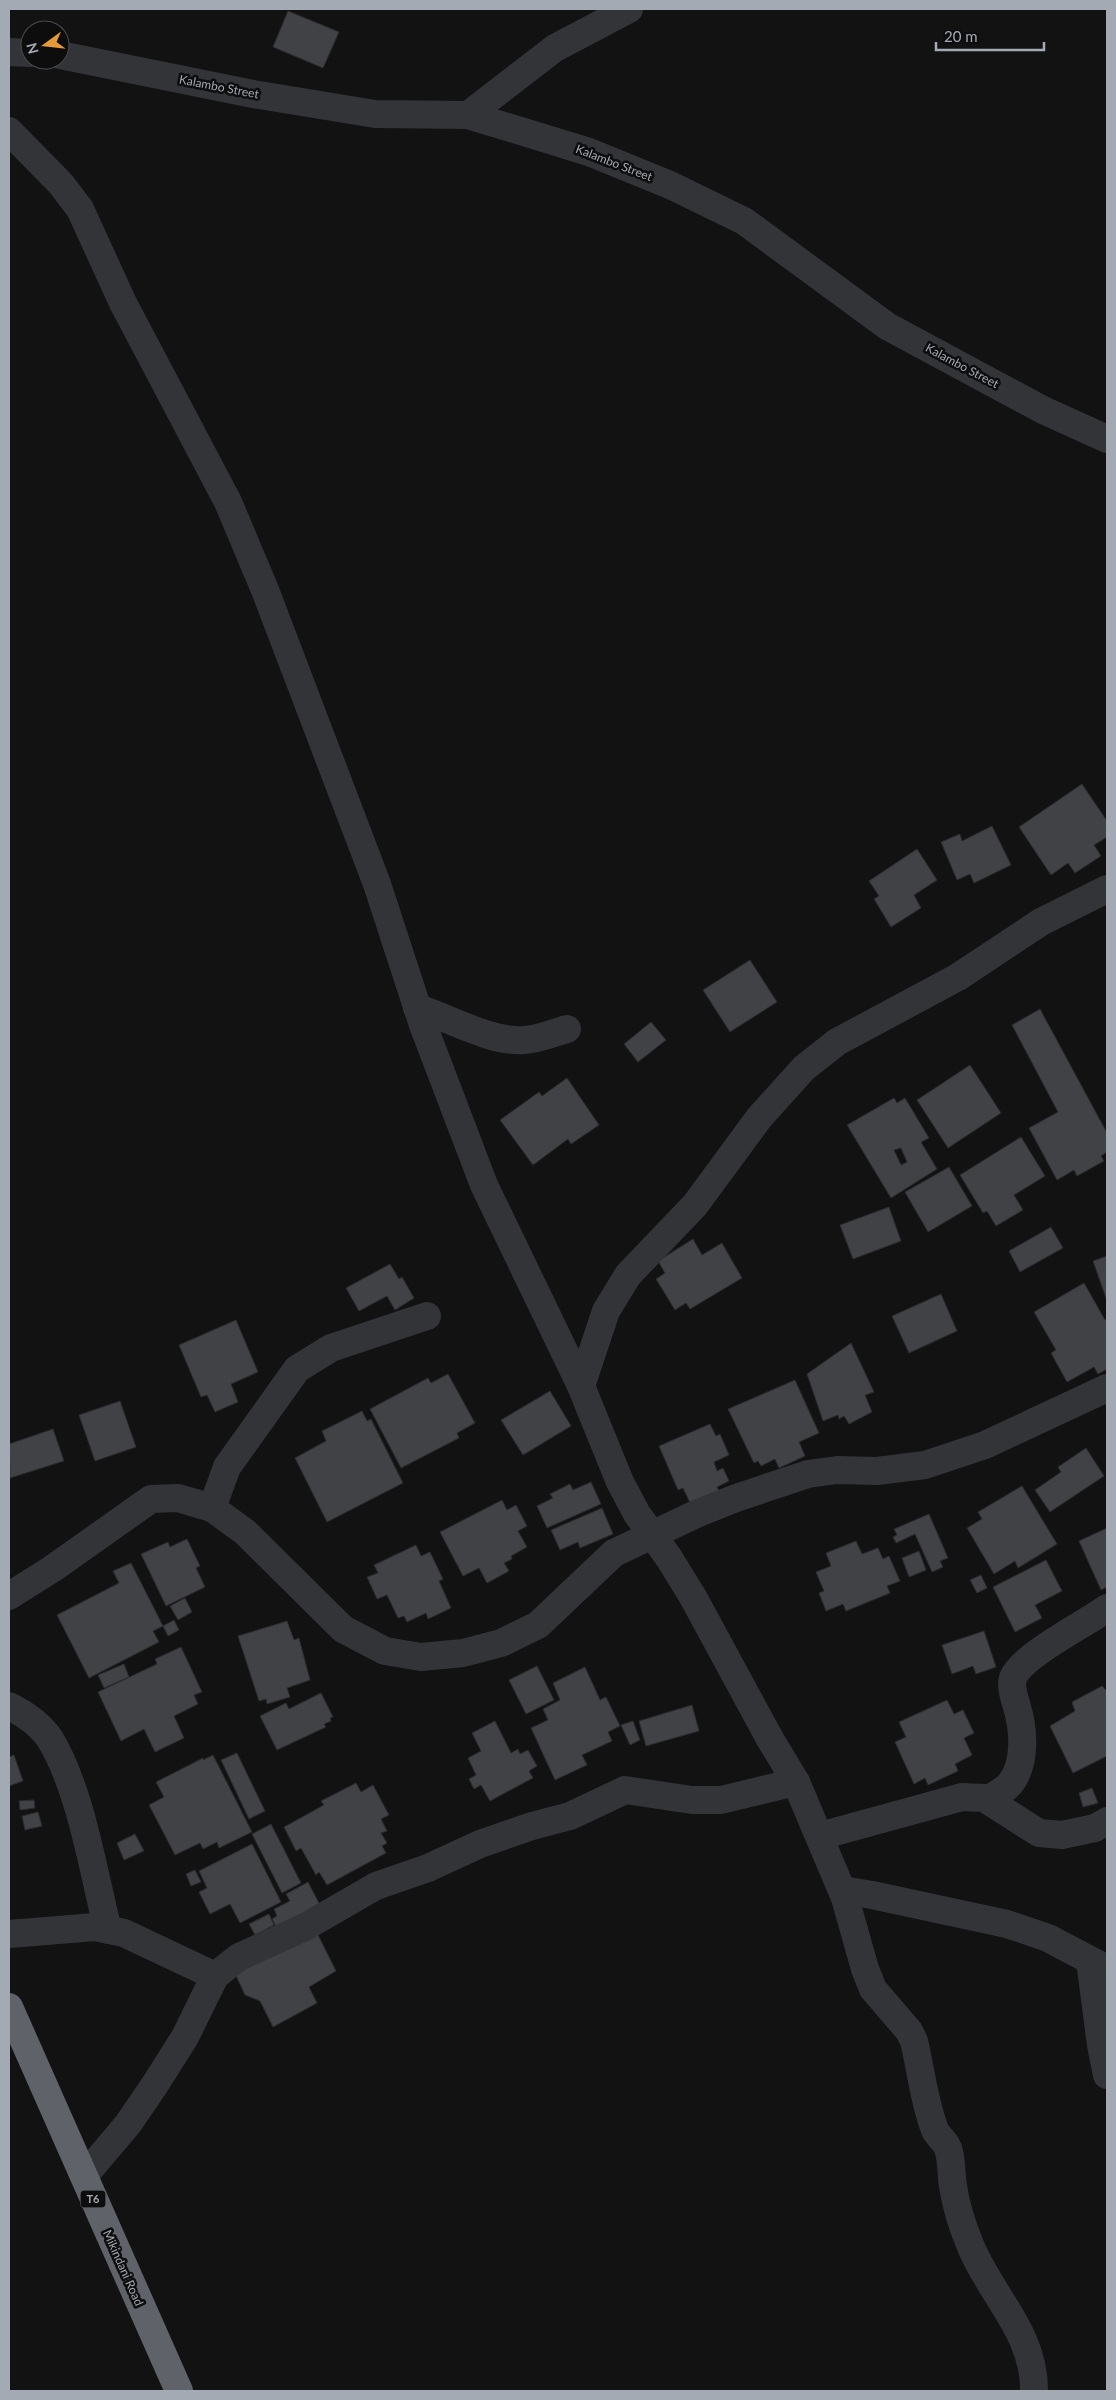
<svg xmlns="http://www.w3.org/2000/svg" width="1116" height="2400" font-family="Lato,sans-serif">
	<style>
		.building { fill: #414246; stroke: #2c2c2f; fill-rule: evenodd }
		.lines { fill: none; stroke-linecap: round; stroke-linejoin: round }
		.street { stroke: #333438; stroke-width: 28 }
		.highway { stroke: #5f6369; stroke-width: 28 }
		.labels { text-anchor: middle; stroke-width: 5; stroke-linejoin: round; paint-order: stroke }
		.shield { fill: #0d0d0e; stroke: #777b82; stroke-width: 1 }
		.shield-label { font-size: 11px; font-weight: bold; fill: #a4aab3 }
		.street-label { font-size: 12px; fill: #a4aab3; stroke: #0d0d0e }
	</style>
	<rect width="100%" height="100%" fill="#121213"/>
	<g class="building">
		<polygon points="288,11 339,32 323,68 273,47"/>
		<polygon points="1082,784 1107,821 1107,837 1094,845 1101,856 1075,873 1068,863 1051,875 1019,827"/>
		<polygon points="992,826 1011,865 974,883 970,874 957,880 941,842 960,834 962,841"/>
		<polygon points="917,849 937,880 914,895 921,908 891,927 874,899 879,896 869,881"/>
		<polygon points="750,960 777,1002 730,1032 703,990"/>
		<polygon points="1040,1009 1107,1133 1107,1152 1101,1156 1104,1161 1077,1176 1074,1170 1057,1180 1029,1128 1058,1112 1012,1025"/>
		<polygon points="651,1022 666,1040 638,1062 624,1044"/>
		<polygon points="970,1065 1001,1113 948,1148 917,1100"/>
		<polygon points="567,1078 599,1125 571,1144 568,1139 533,1165 500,1120 539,1092 542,1096"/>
		<path d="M894,1098l3,5 8,-5 24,40 -8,4 16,27 -46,29 -44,-73zM901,1148l6,14 -6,3 -7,-15z"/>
		<polygon points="1021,1137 1045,1176 1014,1195 1023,1210 996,1226 987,1211 983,1213 960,1175"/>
		<polygon points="949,1167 972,1206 928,1232 905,1192"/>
		<polygon points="889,1207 901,1241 853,1259 840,1225"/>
		<polygon points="1051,1227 1063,1248 1020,1272 1009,1251"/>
		<polygon points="693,1239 702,1255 722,1243 742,1278 690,1309 686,1303 675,1310 656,1279 665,1273 658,1261"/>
		<polygon points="1107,1256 1107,1301 1093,1261"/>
		<polygon points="390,1264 399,1279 402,1277 414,1298 395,1310 387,1296 359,1311 346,1288"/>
		<polygon points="1084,1283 1105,1320 1107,1319 1107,1369 1098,1374 1094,1367 1067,1382 1051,1353 1056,1350 1034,1312"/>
		<polygon points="941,1294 957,1331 909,1353 892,1316"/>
		<polygon points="236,1320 258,1372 231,1384 238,1402 215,1412 207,1395 201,1397 179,1345"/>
		<polygon points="851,1343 874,1392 865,1395 872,1412 849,1424 844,1416 839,1419 838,1415 823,1421 807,1374"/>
		<polygon points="448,1374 475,1423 457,1433 459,1438 401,1468 370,1409 428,1378 431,1383"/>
		<polygon points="795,1380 819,1433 799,1442 805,1456 779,1468 775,1459 761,1466 758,1461 754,1463 728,1409"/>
		<polygon points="550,1391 571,1426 523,1455 501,1420"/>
		<polygon points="120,1401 136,1447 95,1461 79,1415"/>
		<polygon points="362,1411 367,1421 371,1419 403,1483 327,1522 295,1458 326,1441 322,1431"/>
		<polygon points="710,1424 716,1436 720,1434 729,1455 714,1462 717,1471 723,1468 729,1481 717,1487 721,1495 692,1507 683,1488 678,1490 659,1446"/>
		<polygon points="53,1429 64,1461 10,1478 9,1444"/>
		<polygon points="1086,1448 1104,1476 1050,1512 1035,1490 1061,1472 1058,1467"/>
		<polygon points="591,1482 601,1504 547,1528 537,1506 553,1498 550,1494 570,1484 573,1490"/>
		<polygon points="1022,1486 1057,1544 1018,1568 1015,1561 994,1574 967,1528 982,1519 978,1512"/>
		<polygon points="502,1500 507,1510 516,1505 527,1526 518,1531 527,1547 511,1556 512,1559 504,1563 509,1571 487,1583 479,1568 463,1576 440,1532"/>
		<polygon points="602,1508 613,1534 580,1548 578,1542 560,1550 551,1530"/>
		<polygon points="929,1514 948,1558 940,1561 943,1567 932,1572 915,1534 896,1543 893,1537 897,1535 894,1529"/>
		<polygon points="1107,1528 1107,1587 1101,1590 1079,1541"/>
		<polygon points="187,1539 200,1566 196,1568 205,1587 166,1606 141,1554 168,1542 170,1547"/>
		<polygon points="856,1541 862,1554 878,1548 883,1559 889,1556 900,1581 887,1586 890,1593 846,1611 843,1604 826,1611 819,1593 824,1591 816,1572 831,1566 826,1553"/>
		<polygon points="416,1545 421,1556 430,1552 443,1579 439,1581 451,1608 428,1619 426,1613 407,1622 404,1616 398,1618 387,1595 377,1599 367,1577 378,1573 374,1565"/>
		<polygon points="919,1551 926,1570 909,1577 902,1558"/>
		<polygon points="1046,1560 1062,1591 1035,1605 1042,1618 1015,1632 993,1587"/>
		<polygon points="131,1563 163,1626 153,1631 159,1642 89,1678 57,1615 119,1583 113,1571"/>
		<polygon points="981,1575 987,1588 977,1593 970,1580"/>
		<polygon points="185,1598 192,1612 178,1620 170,1606"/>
		<polygon points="174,1620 179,1630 168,1636 163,1626"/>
		<polygon points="287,1621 294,1640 299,1638 310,1680 287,1688 290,1697 267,1704 266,1699 259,1701 238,1636"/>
		<polygon points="984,1631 996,1667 976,1674 973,1666 952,1674 942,1645"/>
		<polygon points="181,1647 202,1692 194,1695 198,1704 174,1716 184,1738 155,1752 144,1729 121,1741 98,1692 157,1664 155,1659"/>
		<polygon points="124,1664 129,1677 104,1688 98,1675"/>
		<polygon points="537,1666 554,1700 526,1714 509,1680"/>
		<polygon points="585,1667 600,1700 606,1697 620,1726 608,1732 612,1741 582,1755 587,1765 555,1780 531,1728 548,1720 543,1709 560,1700 553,1683"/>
		<polygon points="1102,1686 1107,1691 1107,1756 1073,1773 1050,1726 1075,1711 1072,1702"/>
		<polygon points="321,1693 333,1717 330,1718 331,1721 324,1724 326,1727 277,1750 260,1716 286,1703 289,1709"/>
		<polygon points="947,1700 954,1714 963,1710 974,1733 964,1738 972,1755 955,1764 958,1771 928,1785 925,1778 914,1784 895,1742 906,1737 899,1722"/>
		<polygon points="692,1705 699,1731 646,1746 639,1721"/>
		<polygon points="495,1721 511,1753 518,1749 520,1754 528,1750 537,1766 529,1771 533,1778 490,1801 481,1785 474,1789 469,1779 476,1775 468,1758 481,1751 472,1733"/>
		<polygon points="633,1721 640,1740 630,1745 621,1725"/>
		<polygon points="237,1753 265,1811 249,1819 221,1760"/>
		<polygon points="14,1755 23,1781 9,1786 9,1757"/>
		<polygon points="213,1755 252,1832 219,1848 217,1842 203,1849 200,1843 175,1855 149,1805 164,1797 156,1782 203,1758 203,1760"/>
		<polygon points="356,1783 361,1792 373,1785 389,1815 381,1819 387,1831 381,1833 387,1843 382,1846 386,1853 327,1885 319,1872 316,1875 301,1848 296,1851 284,1827 324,1805 321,1801"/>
		<polygon points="1092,1788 1098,1803 1083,1807 1079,1793"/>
		<polygon points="34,1800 35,1808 20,1810 19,1801"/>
		<polygon points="38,1812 42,1826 25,1830 22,1816"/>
		<polygon points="271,1824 301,1883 282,1893 252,1834"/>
		<polygon points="135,1834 144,1851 124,1860 117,1843"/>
		<polygon points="252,1844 281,1902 240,1923 230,1904 210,1914 199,1892 207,1888 199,1871"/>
		<polygon points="195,1870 201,1882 191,1886 186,1874"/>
		<polygon points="308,1882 321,1907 280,1934 272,1919 277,1916 274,1909 290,1901 286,1894"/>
		<polygon points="269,1914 274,1925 255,1935 249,1924"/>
		<polygon points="315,1929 336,1971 309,1987 317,2003 273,2027 260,2001 245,1995 233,1969"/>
	</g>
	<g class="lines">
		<g class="street">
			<polyline points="9,52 30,53"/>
			<polyline points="60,55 253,94 375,114 468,115 589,152 670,185 744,221 887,326 1043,410 1107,439"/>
			<polyline points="468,115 555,48 629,9"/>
			<path d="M9,131l52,53 19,25 43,94 105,199 37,88 112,294 46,141 61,160 97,201 39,96 17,32 32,44 24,39 77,142 26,43 49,116 20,71 8,20 36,42 5,10c7,29 10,61 21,89 3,7 13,13 14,22 3,11 2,23 4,34 3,21 10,42 18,61 21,50 64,87 63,144"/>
			<path d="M417,1008c33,10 74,35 108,32 14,-1 28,-7 42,-11"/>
			<polyline points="581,1386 606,1311 628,1275 695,1205 759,1118 804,1068 837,1042 958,977 1041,922 1107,889"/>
			<polyline points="212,1508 227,1467 297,1369 331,1348 427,1316"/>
			<polyline points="9,1596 52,1569 151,1499 178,1498 212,1508 245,1532 343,1629 385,1651 421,1657 463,1653 501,1643 538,1625 614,1553 696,1514 736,1498 808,1474 837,1470 877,1471 925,1465 985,1445 1107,1388"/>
			<path d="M9,1706c16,8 31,18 41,33 31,51 43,132 58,191"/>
			<path d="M988,1800c6,-5 16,-9 22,-16 16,-20 14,-53 7,-77 -2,-8 -7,-20 -4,-29 9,-23 73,-54 94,-70"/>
			<polyline points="820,1836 962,1797 984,1798 1039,1833 1062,1835 1095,1828 1107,1821"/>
			<polyline points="842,1890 872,1895 1007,1924 1048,1938 1107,1969"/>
			<polyline points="9,1934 95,1927 124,1933 215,1976"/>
			<polyline points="1090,1961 1101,2045 1107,2075"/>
			<polyline points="84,2176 128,2124 154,2086 185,2037 215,1976 239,1957 305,1927 376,1886 428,1868 480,1844 532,1826 570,1816 625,1790 692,1800 721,1800 796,1782"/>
		</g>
		<polyline class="highway" points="9,2007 179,2391"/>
	</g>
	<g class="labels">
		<rect class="shield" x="80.5" y="2190.5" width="25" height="17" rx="4"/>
		<g class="shield-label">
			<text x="93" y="2203">T6</text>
		</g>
		<g class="street-label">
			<text transform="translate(219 87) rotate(11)" y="4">Kalambo Street</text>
			<text transform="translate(614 163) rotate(21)" y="4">Kalambo Street</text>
			<text transform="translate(962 366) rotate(28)" y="4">Kalambo Street</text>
			<text transform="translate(123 2268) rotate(66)" y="4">Mikindani Road</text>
		</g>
	</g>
	<rect width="1116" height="2400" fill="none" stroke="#a4aab3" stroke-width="20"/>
	<g transform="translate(45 45) rotate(255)"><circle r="24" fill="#0d0d0e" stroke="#494c50"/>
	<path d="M0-4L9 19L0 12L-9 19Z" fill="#e59b38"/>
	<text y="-8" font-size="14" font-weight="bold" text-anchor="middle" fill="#a4aab3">N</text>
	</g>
	<path d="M936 42v8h108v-8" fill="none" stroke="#a4aab3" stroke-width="2.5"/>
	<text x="944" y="42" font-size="15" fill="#a4aab3" stroke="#0d0d0e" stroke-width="4" paint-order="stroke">20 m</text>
</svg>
